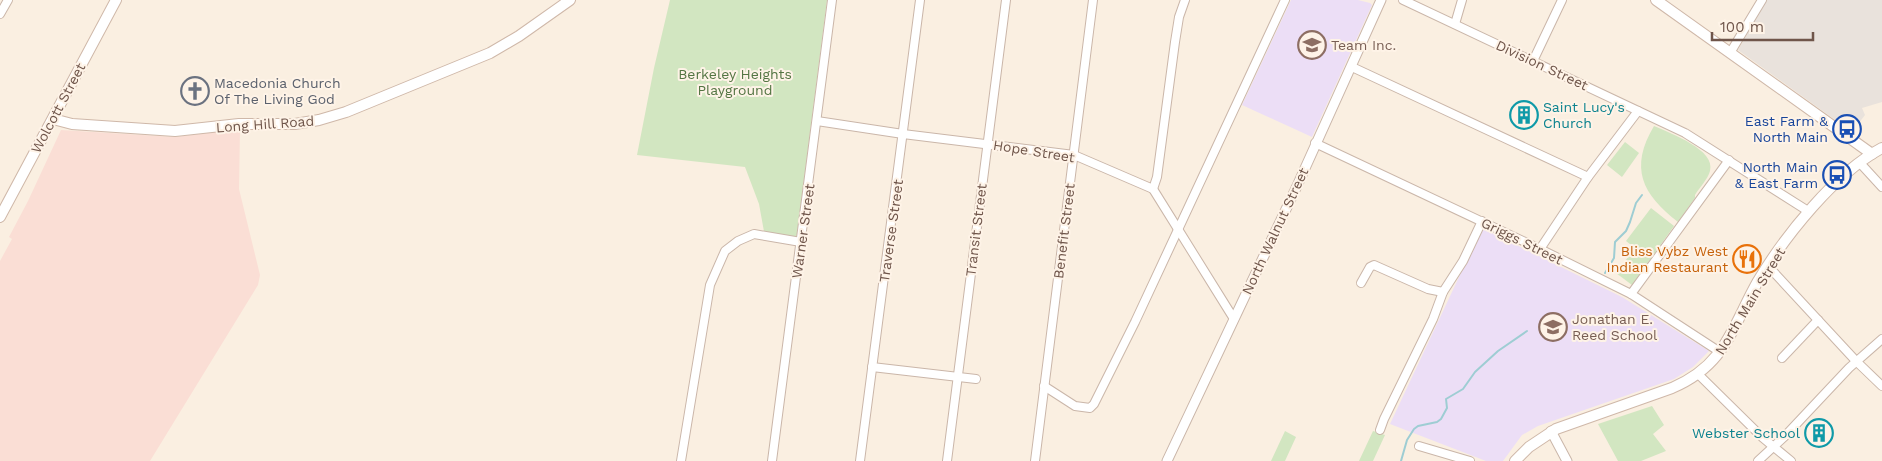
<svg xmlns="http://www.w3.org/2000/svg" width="1882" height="461" font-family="'Work Sans',sans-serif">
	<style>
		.commercial { fill: #faded5 }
		.industrial { fill: #e9e2dc }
		.education { fill: #ecdef6 }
		.green { fill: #d2e6c1 }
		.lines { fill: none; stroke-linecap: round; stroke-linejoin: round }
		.stream { stroke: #9ecdd3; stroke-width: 2 }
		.minor-casing { stroke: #cab6a9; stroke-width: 10 }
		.tertiary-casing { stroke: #cab6a9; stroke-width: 11 }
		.secondary-casing { stroke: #cfb8a9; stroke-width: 12 }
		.minor { stroke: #fff; stroke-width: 8 }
		.tertiary { stroke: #fff; stroke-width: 9 }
		.secondary { stroke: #fff; stroke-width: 10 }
		.labels { text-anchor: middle; stroke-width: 4; stroke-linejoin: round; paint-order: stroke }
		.education-label { font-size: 14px; fill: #785e54; stroke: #fef3e7; text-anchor: start }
		.street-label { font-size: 14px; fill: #6f554a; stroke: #fef3e7 }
		.park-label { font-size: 14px; fill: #547543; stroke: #fef3e7 }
		.worship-label { font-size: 14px; fill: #5b616d; stroke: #fef3e7; text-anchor: start }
		.culture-label { font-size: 14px; fill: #0d838f; stroke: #fef3e7; text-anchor: start }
		.transit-label { font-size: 14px; fill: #164399; stroke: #fef3e7; text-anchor: end }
		.food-label { font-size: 14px; fill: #c56008; stroke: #fef3e7; text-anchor: end }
	</style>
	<rect width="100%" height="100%" fill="#faefe1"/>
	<polygon class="commercial" points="240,129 239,189 260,275 258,285 150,461 0,461 0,261 12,239 9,237 28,201 61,130 175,137"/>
	<polygon class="industrial" points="1767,0 1882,0 1882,102 1862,108 1865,115 1852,132 1738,50"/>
	<g class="education">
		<polygon points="1291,0 1358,0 1370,3 1372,5 1312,137 1242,105"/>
		<polygon points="1482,228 1622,297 1709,351 1693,367 1674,379 1538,426 1522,435 1503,461 1486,461 1390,424"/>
	</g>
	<g class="green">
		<polygon points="670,0 827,0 796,241 765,237 759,204 745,167 637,155 654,68"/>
		<path d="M1654,126c18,8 62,24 56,45 -2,8 -11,17 -15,24v3l-17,24c-36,-28 -49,-54 -24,-96z"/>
		<polygon points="1625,142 1639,153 1622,177 1607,165"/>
		<polygon points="1651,208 1674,226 1632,285 1616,273 1635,248 1626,241"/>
		<polygon points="1652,406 1664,425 1653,434 1666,451 1641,461 1618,461 1598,424"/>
		<polygon points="1285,431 1296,437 1285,461 1271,461"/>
		<polygon points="1373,431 1385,435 1373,461 1359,461"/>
	</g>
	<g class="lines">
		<g class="stream">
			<polyline points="1605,273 1614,258 1615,242 1626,231 1630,222 1636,203 1642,195"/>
			<polyline points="1401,461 1407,440 1414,429 1418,426 1437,422 1441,419 1447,408 1446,399 1463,389 1475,372 1498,351 1527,331"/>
		</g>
		<defs>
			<g id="minor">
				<polyline points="1403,0 1685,133 1808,211"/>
				<polyline points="0,14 8,0"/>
				<polyline points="1455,24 1462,0"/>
				<polyline points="1730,53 1762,0"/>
				<polyline points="1533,61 1562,0"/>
				<polyline points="1352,67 1588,177"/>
				<polyline points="817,121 903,134 1074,155 1153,189 1234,319"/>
				<polyline points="1315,143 1540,249 1631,294 1720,352"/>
				<polyline points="1860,163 1882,187"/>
				<polyline points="1153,189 1157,177 1175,42 1179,17 1185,0"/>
				<polyline points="1540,249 1588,177 1638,111"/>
				<polyline points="1768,266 1856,361 1882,386"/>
				<polyline points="1361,283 1370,267 1374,265 1428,289 1443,292"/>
				<polyline points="1631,294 1729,160"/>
				<polyline points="1782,358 1818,320"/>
				<polyline points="872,367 976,379"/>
				<polyline points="1698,374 1763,438 1791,461"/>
				<polyline points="1044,386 1075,406 1090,408 1094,404 1135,322 1285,0"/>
				<polyline points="1380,430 1384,419 1433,319 1443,292 1463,261 1482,221"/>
				<polyline points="1419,446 1470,461"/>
				<polyline points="681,461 710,285 725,251 738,241 754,234 801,242"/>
				<polyline points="772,461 832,0"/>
				<polyline points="860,461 920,0"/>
				<polyline points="947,461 1006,0"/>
				<polyline points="1035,461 1093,0"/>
				<polyline points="1758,461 1785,436 1849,368 1882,339"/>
			</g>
			<g id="tertiary">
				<polyline points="1551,431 1567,461"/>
				<polyline points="1167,461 1297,186 1381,0"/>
			</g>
			<g id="secondary">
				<polyline points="1656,0 1872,154"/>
				<polyline points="53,119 72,124 175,131 239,124 295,124 319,120 346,112 490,53 519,36 570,0"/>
				<polyline points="0,217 116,0"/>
				<path d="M1515,461l14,-14 27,-18 116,-41c54,-23 60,-61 86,-107 27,-45 77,-108 124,-133"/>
			</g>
		</defs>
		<use href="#minor" class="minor-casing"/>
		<use href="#tertiary" class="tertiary-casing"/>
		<use href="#secondary" class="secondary-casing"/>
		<use href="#minor" class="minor"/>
		<use href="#tertiary" class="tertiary"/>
		<use href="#secondary" class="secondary"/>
	</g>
	<defs>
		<symbol id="school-ring" viewBox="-11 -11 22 22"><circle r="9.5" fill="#fef3e7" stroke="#8d6e63" stroke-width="1.5"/><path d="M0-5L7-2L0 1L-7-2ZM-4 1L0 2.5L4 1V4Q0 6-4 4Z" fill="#8d6e63"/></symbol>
		<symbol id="church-ring" viewBox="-11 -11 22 22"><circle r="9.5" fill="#fef3e7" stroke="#6b7280" stroke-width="1.5"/><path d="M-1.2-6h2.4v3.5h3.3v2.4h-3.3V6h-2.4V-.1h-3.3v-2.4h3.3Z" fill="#6b7280"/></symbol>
		<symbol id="building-ring" viewBox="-11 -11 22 22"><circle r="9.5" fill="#fef3e7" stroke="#0f9aa8" stroke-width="1.5"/><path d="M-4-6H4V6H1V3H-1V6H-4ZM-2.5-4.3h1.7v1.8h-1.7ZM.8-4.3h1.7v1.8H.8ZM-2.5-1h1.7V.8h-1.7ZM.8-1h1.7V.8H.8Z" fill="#0f9aa8"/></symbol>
		<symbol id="bus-ring" viewBox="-11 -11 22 22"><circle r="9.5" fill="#fef3e7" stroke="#1a4fb4" stroke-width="1.5"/><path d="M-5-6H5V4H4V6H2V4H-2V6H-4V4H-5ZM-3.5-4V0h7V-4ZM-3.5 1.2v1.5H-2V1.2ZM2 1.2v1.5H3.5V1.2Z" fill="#1a4fb4"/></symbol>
		<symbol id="restaurant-ring" viewBox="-11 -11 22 22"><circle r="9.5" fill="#fef3e7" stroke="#e8710a" stroke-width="1.5"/><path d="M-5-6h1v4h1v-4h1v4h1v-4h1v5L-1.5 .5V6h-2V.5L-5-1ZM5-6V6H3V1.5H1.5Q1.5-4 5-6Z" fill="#e8710a"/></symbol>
	</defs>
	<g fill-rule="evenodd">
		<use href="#school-ring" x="1296" y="29" width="32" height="32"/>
		<use href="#church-ring" x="179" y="75" width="32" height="32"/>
		<use href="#building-ring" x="1508" y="99" width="32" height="32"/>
		<use href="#bus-ring" x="1831" y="113" width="32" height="32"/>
		<use href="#bus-ring" x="1821" y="159" width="32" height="32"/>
		<use href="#restaurant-ring" x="1731" y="243" width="32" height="32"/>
		<use href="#school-ring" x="1537" y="311" width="32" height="32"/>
		<use href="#building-ring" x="1803" y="417" width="32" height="32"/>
	</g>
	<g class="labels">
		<g class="education-label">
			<text x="1331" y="50">Team Inc.</text>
			<text x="1572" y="324">Jonathan E.<tspan x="1572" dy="16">Reed School</tspan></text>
		</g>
		<g class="street-label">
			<text transform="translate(1542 65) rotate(25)" y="5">Division Street</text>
			<text transform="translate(58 108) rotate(-62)" y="5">Wolcott Street</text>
			<text transform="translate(265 124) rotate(-4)" y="5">Long Hill Road</text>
			<text transform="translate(1034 151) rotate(9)" y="5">Hope Street</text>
			<text transform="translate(976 230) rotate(-83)" y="5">Transit Street</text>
			<text transform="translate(803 231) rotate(-82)" y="5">Warner Street</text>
			<text transform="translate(891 231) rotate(-82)" y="5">Traverse Street</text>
			<text transform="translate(1064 231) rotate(-83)" y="5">Benefit Street</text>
			<text transform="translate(1275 231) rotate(-65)" y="5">North Walnut Street</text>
			<text transform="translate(1522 241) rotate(26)" y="5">Griggs Street</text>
			<text transform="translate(1750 301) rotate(-59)" y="5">North Main Street</text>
		</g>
		<g class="park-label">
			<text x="735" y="79">Berkeley Heights<tspan x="735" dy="16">Playground</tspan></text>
		</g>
		<g class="worship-label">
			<text x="214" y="88">Macedonia Church<tspan x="214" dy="16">Of The Living God</tspan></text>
		</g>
		<g class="culture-label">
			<text x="1543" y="112">Saint Lucy's<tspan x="1543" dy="16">Church</tspan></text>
			<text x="1800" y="438" text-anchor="end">Webster School</text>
		</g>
		<g class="transit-label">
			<text x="1828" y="126">East Farm &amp;<tspan x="1828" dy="16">North Main</tspan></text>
			<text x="1818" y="172">North Main<tspan x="1818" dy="16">&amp; East Farm</tspan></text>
		</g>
		<g class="food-label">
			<text x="1728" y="256">Bliss Vybz West<tspan x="1728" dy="16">Indian Restaurant</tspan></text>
		</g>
	</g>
	<path d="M1712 32v8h101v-8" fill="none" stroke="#6f554a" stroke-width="2.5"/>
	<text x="1720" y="32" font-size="15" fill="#6f554a" stroke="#fef3e7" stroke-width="4" paint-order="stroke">100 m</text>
</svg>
